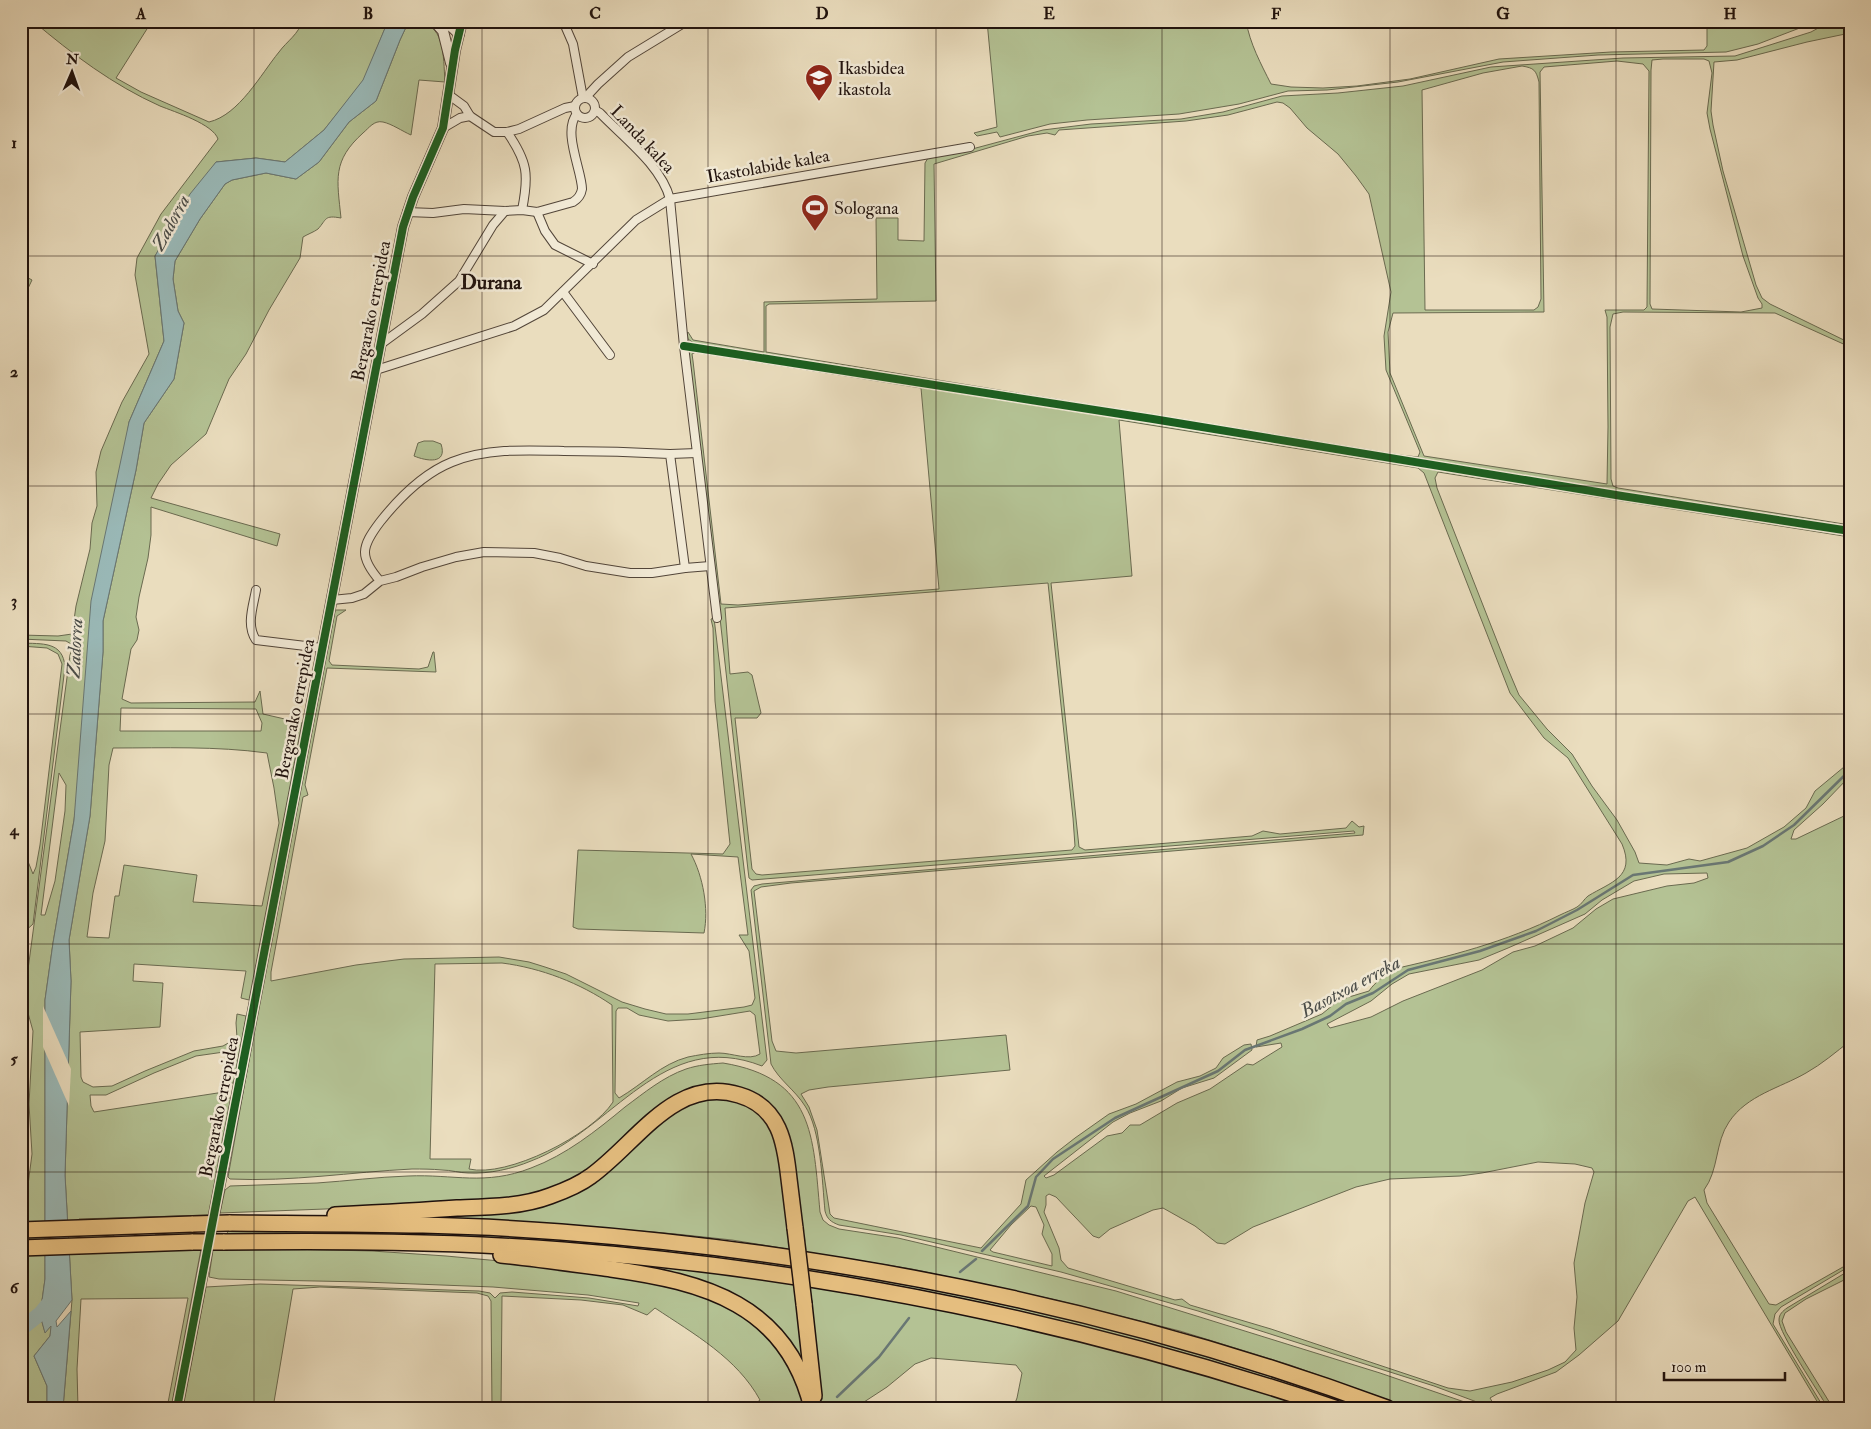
<svg xmlns="http://www.w3.org/2000/svg" width="1871" height="1429" font-family="'IM FELL Double Pica',serif">
	<style>
		.green { fill: #b4c294; stroke: #6a6a50; fill-rule: evenodd }
		.water { fill: #9abab9; stroke: #697774 }
		.pier { fill: #eaddbe }
		.lines { fill: none; stroke-linecap: round; stroke-linejoin: round }
		.stream { stroke: #697774; stroke-width: 2.5 }
		.river { stroke: #9abab9; stroke-width: 15 }
		.minor-casing { stroke: #524539; stroke-width: 10 }
		.tertiary-casing { stroke: #524539; stroke-width: 12 }
		.motorway-casing { stroke: #20120d; stroke-width: 18 }
		.minor { stroke: #f1e9d5; stroke-width: 8 }
		.tertiary { stroke: #f1e9d5; stroke-width: 10 }
		.motorway { stroke: #e5be7f; stroke-width: 15 }
		.motorway-bridge-casing { stroke: #20120d; stroke-width: 18; stroke-linecap: butt }
		.motorway-bridge { stroke: #e5be7f; stroke-width: 15 }
		.cycleway-casing { stroke: #f1e9d5; stroke-width: 11 }
		.cycleway { stroke: #1b5e20; stroke-width: 8 }
		.grid { fill: none; stroke: #20120d; stroke-width: 1; stroke-opacity: 0.55 }
		.labels { text-anchor: middle; stroke-width: 5; stroke-linejoin: round; paint-order: stroke }
		.poi-label { font-size: 18px; fill: #20120d; stroke: #f1e9d5; text-anchor: start }
		.street-label { font-size: 18px; fill: #20120d; stroke: #f1e9d5 }
		.water-label { font-size: 19px; font-style: italic; fill: #4b4d49; stroke: #f1e9d5 }
		.quarter-label { font-size: 20px; font-weight: bold; fill: #20120d; stroke: #f1e9d5 }
		.neatline { fill: none; stroke: #20120d; stroke-width: 2 }
		.grid-label { font-size: 16px; text-anchor: middle; font-weight: bold; fill: #20120d }
	</style>
	<rect width="100%" height="100%" fill="#eaddbe"/>
	<filter id="stains"><feTurbulence type="fractalNoise" baseFrequency=".004" numOctaves="4"/><feColorMatrix values="0 0 0 0 .2 0 0 0 0 .09 0 0 0 0 .02 0 0 0 .5 -.17"/></filter>
	<radialGradient id="worn" r=".72"><stop offset=".6" stop-color="#630" stop-opacity="0"/><stop offset="1" stop-color="#630" stop-opacity=".3"/></radialGradient>
	<g class="green">
		<path d="M33,21h119l-36,57 25,14 68,30c30,-7 52,-48 70,-70 8,-11 20,-18 23,-31h86l-24,59 -40,50 -39,32 -29,-4 -40,4 -61,94 9,85 -35,81 -55,398 -21,123 -8,57v279l-5,36 5,17 7,-7 -2,11 -16,20 13,30v22h-26v-218l7,-5 4,-31 -3,-50 4,-73 -5,-18 -5,3 -2,15v-9l49,-367 3,-10 -7,-4 -45,-2v-4l37,1 14,-2 4,-28 14,-57 2,-26 5,-17 -1,-34 5,-21 21,-49 27,-48 -14,-79 2,-17 24,-44 57,-75c-5,-15 -43,-27 -58,-33 -47,-21 -88,-52 -127,-85zM59,773l7,12 -1,26 -10,70 -10,34h-4z"/>
		<path d="M412,21c34,0 31,35 33,61l-26,-2 -8,55c-9,-4 -19,-11 -28,-13 -9,-2 -14,6 -20,11 -31,28 -26,46 -22,85 -17,-3 -14,1 -23,11 -4,3 -10,5 -15,8l-3,21 -31,52 -23,44 -17,25 -23,55 -35,31 -13,19 -7,14 129,36 -3,12 -126,-39v28l-3,23 -9,39 -3,20 3,13 -2,10 -6,9 -9,50 9,4 124,-1 5,-11 3,23 39,9 -53,277 -8,-2 5,-27 -112,-7 -1,17 30,2 -3,44 -80,5 1,45 2,5 10,5 19,-1 33,-15 49,-20 29,-5 14,-8 -1,-15 1,-9 9,2 -12,66 -6,4 6,-31 -2,-6 -8,3 -28,4 -42,17 -48,22h-16l1,11 3,6 130,-20 -1,6h8l-22,117 -130,4v14l34,1 1,2 -24,3 -10,14 121,-4 -30,159h-4l21,-110 -107,1 -4,70 1,39h-15l9,-108 -7,-125 6,-194 -2,-41 21,-124 13,-164v-31l33,-151 8,-47 30,-44 10,-56 -6,-12 -5,-32 2,-18 25,-42 25,-35 7,-4 34,-7 30,6 23,-17 30,-40 27,-21 24,-61 7,-15zM121,708l135,1 6,14 -1,8h-141zM113,748c51,0 103,-2 154,5l7,35 5,35 -17,83 -69,-4 4,-27 -73,-10 -5,31h-4l-6,42 -22,-1 6,-44 12,-52 4,-76z"/>
		<path d="M987,21h259c4,23 15,43 25,63l20,3 32,1 34,-2 53,-7 89,-20 112,-7 93,-2 3,-4v-25h50l1,3 7,-3h53l-60,23 -32,8 -128,3 -95,7 -105,20 -71,8 -39,1 -49,13 -60,10 -92,6 -37,4 -50,13 -3,-5 -20,4 -3,-3 23,-6z"/>
		<path d="M1831,21h19v12l-43,9 -70,18 -23,2 -3,49 2,14 10,46 33,114 6,13 8,6 80,39v4l-75,-34 -152,-1 -10,2 -3,13 1,152 2,7 5,2 232,37v4l-1155,-185 -7,-5 -1,-6 1,-1 5,8 71,12v-50l113,-3 -1,-81h22v22l26,1 1,-78 3,-5 33,-6 82,-22 48,-6 90,-5 42,-7 59,-16 56,-3 65,-7 88,-19 132,-9 112,-2 76,-24zM1663,59h41l5,2 3,12 -5,40 3,16 33,127 15,42 4,6v4l-21,4 -89,-3 -2,-5 1,-234 1,-10zM1617,61l26,3 6,7 -2,236 -3,3h-39l2,7 1,110 -1,57 -183,-28 -34,-83 -2,-41 5,-19 151,-1 -4,-240 4,-5zM1522,66c12,2 14,4 17,16l2,217 -3,8 -4,3h-109l-3,-220 61,-17zM1277,102l6,1 7,5 17,20 31,26 18,22 13,18 22,98 -7,44 2,34 34,82 -2,5 -27,-3 -625,-102v-46l3,-2 167,-3 -2,-137 94,-28 19,-3 8,2 4,-5 127,-9 42,-6z"/>
		<polygon points="21,274 32,280 21,303"/>
		<path d="M692,348l1158,186v3l-412,-65 -3,6 2,10 71,181 11,26 28,34 25,25 20,32 25,34 18,32 4,11 28,2 22,-6 11,2 47,-13 37,-21 22,-19 9,-17 35,-29v14l-27,28 -29,26 -3,9h5l48,-23 6,-8v233c-14,11 -28,23 -44,32 -26,15 -59,22 -77,49 -14,20 -10,48 -25,68l3,13 62,101 7,1 74,-42v3l-69,41 -6,7 -2,10 51,84h-3l-126,-211 -7,4 -70,120 -39,34 -23,17 -59,22 -7,4 3,5 11,5h-11l-59,-22 -236,-75 -137,-39 -160,-37 -62,-10c-8,-3 -12,-6 -14,-14 -3,-30 -4,-81 -20,-105 -10,-16 -26,-26 -34,-42l-20,-174 3,-4 8,-2 593,-51 -1,-2 -602,49 -3,-2 -1,-8 -32,-288 -28,-229zM696,352l225,36 18,201 -201,16 -17,-1 -28,-243 -1,-7zM1119,420l299,48 6,5 86,220 34,45 24,20 54,86c14,33 -11,38 -34,52 -4,3 -6,8 -11,11 -5,3 -11,5 -17,8 -54,27 -112,42 -171,55 -6,8 -14,12 -20,21l-30,9 -17,14 -52,22 -13,4 -1,7 25,-4 1,4 -29,18 -6,-1 -37,25 -33,14 -37,22h-10l-8,8 -15,3 -53,39 -8,3 -2,-2 69,-54 17,-9 31,-12 21,-13 32,-10 38,-28 -1,-6 -7,1 -21,13 -7,10 -16,8 -23,6 -41,22 -27,10 -34,24 -18,14 -31,28 -5,24 -40,44 -147,-30 -4,-4 -13,-84 -8,-23 -8,-13 8,-4 19,-3 182,-17 -4,-35 -210,18 -20,-2 -4,-10 -18,-150 7,-4 30,-4 572,-48 1,-9 -5,1 -7,-6 -6,7 -66,6 -17,-3 -11,5 -167,14 -6,-3 -28,-264 81,-7zM1048,583l25,235 2,28 -3,4 -310,25 -6,-1 -4,-5 -17,-151h22l4,-5 -9,-38 -4,-3 -18,2 -5,-66zM1707,873l1,5 -14,5 -27,3 -54,13 -17,10 -23,19 -38,18 -22,6 -31,18 -79,31 -32,16 -41,11 -3,-4 44,-23 21,-17 17,-10 70,-14 29,-12 77,-34 17,-14 32,-19 30,-7zM1538,1162l37,2 17,4 2,4 -9,31 -11,60 3,34 -3,31 2,22 -11,12 -17,8 -36,12 -42,9 -22,-3 -177,-59 -81,-24 -8,-6 -7,1 -107,-32 -7,-8 -2,-12 -15,-36 2,-7v-9l3,-2 7,3 37,39 6,2 11,-9 43,-19 10,-2 32,18 22,17 8,1 28,-17 103,-40 34,-8 70,-3 22,-3zM1031,1206l5,1 8,18 -2,9 10,20v12l-59,-14 -3,-2 21,-25z"/>
		<path d="M424,441h9l8,3c7,21 -15,17 -27,12l4,-13z"/>
		<path d="M335,610h11l-9,6 -8,45 3,4 87,4 9,-2 5,-15h1l2,20 -109,-4 -22,117 3,10 -5,2 -32,175v9l85,-16 48,-6 95,-2 30,5 16,5 21,7 56,28 23,7 21,5h22l56,-7 8,-2 3,-7 -6,-47 -10,-16h9l-10,-78 -47,-3c12,22 18,55 13,79l-126,-4 -5,-2 5,-77 145,4 7,-10 -15,-143 -2,-73 -2,-9 3,-1 53,442 -5,6c-99,-39 -149,64 -231,95 -19,8 -42,13 -63,12 -8,0 -17,-3 -26,-3 -10,-1 -20,-1 -30,-1 -61,3 -121,13 -182,10l-2,-2 26,-145zM502,963c39,5 78,20 110,42l1,97c-21,33 -106,76 -144,67l2,-10h-41l5,-195zM618,1008h9l12,7 29,6 33,-2 49,-8 5,4 5,39c-11,7 -28,-1 -41,-1 -10,0 -21,2 -31,4 -27,7 -45,27 -69,41l-4,-5 1,-82z"/>
		<path d="M21,643c21,1 42,-2 44,24l-32,257 -12,11v-91l12,30 3,-7 4,-22 22,-181 -4,-10 -11,-6 -26,-2z"/>
		<path d="M723,1063c91,15 90,72 97,149l3,8 6,5 10,4 59,9 34,8 184,45 264,82 102,35h-71l-121,-43 -110,-34 -124,-31 -144,-31 -180,-29 -56,-6 -118,-10 -163,-8 159,-16 134,-100 44,-4 53,33 -67,-44 -13,1 -14,4 -99,78 -41,23 -47,9 -179,9 -105,4 5,-23 5,-4c29,-1 58,-2 87,-3 30,-2 60,-6 91,-7 46,-2 77,10 123,-8 35,-13 65,-37 94,-61 19,-14 38,-30 61,-38 12,-4 24,-5 37,-6z"/>
		<polygon points="194,1229 195,1236 168,1236 155,1234"/>
		<polygon points="228,1229 488,1233 753,1257 950,1290 1172,1343 1370,1408 1350,1408 1222,1365 1137,1341 1035,1316 761,1265 227,1235"/>
		<path d="M289,1249l83,2 74,5 97,9 131,20 58,22 40,32 26,44 8,25h-56l10,-8c-23,-42 -66,-66 -105,-92l-8,7 -24,-10 -42,-5 -79,-4 -1,112h-9l-1,-107 -3,-5 -11,-3 -157,-6 -27,2 -20,119h-90l23,-121 54,-3 219,7 11,2 5,5 5,-5 12,-1 77,6 49,8 1,-3 -51,-8 -95,-8 -129,-5 -145,-3 -10,-2 4,-27z"/>
		<polygon points="595,1260 753,1277 851,1291 1060,1334 1260,1391 1309,1408 1219,1408 1203,1405 1204,1408 1013,1408 1017,1398 1022,1373 1016,1365 931,1358 915,1364 887,1387 864,1402 863,1408 820,1408 811,1309 812,1302 798,1303 807,1380 759,1314"/>
		<path d="M1850,1270v7l-44,22 -21,14 -3,8 4,11 47,76h-5c-8,-14 -50,-76 -49,-88 0,-6 4,-9 8,-12z"/>
	</g>
	<polygon class="water" points="388,21 412,21 407,25 400,40 376,101 349,122 319,162 296,179 266,173 232,180 225,184 200,219 175,261 173,279 178,311 184,323 174,379 144,423 136,470 103,621 103,652 90,816 69,940 71,981 65,1175 72,1300 56,1321 57,1327 71,1311 63,1408 47,1408 47,1386 34,1356 50,1336 51,1326 45,1333 40,1315 45,1279 45,1000 53,943 74,820 91,601 129,422 164,341 155,256 190,194 216,162 256,158 285,162 324,130 363,80"/>
	<polygon class="pier" points="43,1006 71,1069 69,1106 43,1047"/>
	<g class="lines">
		<g class="stream">
			<polyline points="982,1251 1028,1206 1036,1177 1053,1159 1115,1118 1218,1071 1245,1050 1302,1029 1330,1016 1346,1004 1373,993 1408,970 1480,951 1536,931 1577,910 1633,875 1728,862 1763,846 1794,825 1850,770"/>
			<polyline points="960,1272 976,1259"/>
			<polyline points="837,1397 879,1357 909,1318"/>
		</g>
		<polyline class="river" points="21,1329 41,1313 54,1297"/>
		<defs>
			<g id="minor">
				<polyline points="563,21 573,44 583,98"/>
				<polyline points="449,95 464,106 470,116 494,132 507,132 519,129 565,108 575,106"/>
				<polyline points="586,97 598,84 628,57 687,21"/>
				<circle cx="585" cy="108" r="10"/>
				<path d="M595,110l5,3c24,25 61,52 70,86l14,147 33,272"/>
				<polyline points="443,128 460,118 470,116"/>
				<path d="M507,132c21,30 22,43 15,78"/>
				<path d="M407,212l26,1 31,-4 41,2 17,-1 15,2 36,-10c5,-3 8,-7 9,-13 0,-18 -20,-58 -5,-75"/>
				<polyline points="537,212 545,231 555,245 593,264"/>
				<polyline points="563,292 610,355"/>
				<polyline points="381,344 422,314 459,281 493,225 505,211"/>
				<polyline points="684,346 1153,419 1622,496 1850,531"/>
				<polyline points="376,370 514,326 544,310 636,220 670,199 970,147"/>
				<polyline points="670,454 697,453"/>
				<polyline points="685,568 710,566"/>
				<path d="M256,590c-3,17 -10,35 0,50l66,8"/>
				<path d="M332,600l20,-2 12,-4 16,-13 16,-4 26,-10 34,-10 28,-5 50,1 26,5 26,8 44,7h22l33,-5 -15,-114c-35,-2 -70,-3 -106,-3 -37,-1 -77,-3 -112,11 -30,12 -53,36 -72,60 -19,25 -21,35 0,59"/>
			</g>
			<g id="tertiary">
				<polyline points="434,21 443,31 451,63"/>
				<polyline points="444,21 453,28 459,34"/>
				<polyline points="177,1408 403,227 413,197 443,128 455,50 462,21"/>
			</g>
			<g id="motorway">
				<path d="M335,1215c41,-2 81,-4 122,-7 30,-1 64,-1 93,-12 14,-5 29,-11 41,-20 45,-32 84,-101 148,-81 41,12 46,48 50,84 2,17 4,33 6,49"/>
				<path d="M229,1223c111,1 222,0 332,9 282,22 561,78 826,176"/>
				<polyline points="21,1230 193,1224"/>
				<path d="M223,1242c113,-1 227,-1 340,8 267,21 518,73 772,158"/>
				<polyline points="21,1248 193,1242"/>
				<path d="M501,1255c37,4 73,9 110,14 93,13 176,35 201,139"/>
				<polyline points="804,1304 814,1396"/>
			</g>
		</defs>
		<use href="#minor" class="minor-casing"/>
		<use href="#tertiary" class="tertiary-casing"/>
		<use href="#motorway" class="motorway-casing"/>
		<use href="#minor" class="minor"/>
		<use href="#tertiary" class="tertiary"/>
		<use href="#motorway" class="motorway"/>
		<defs>
			<g id="motorway-bridge">
				<polyline points="193,1224 229,1223"/>
				<polyline points="795,1228 804,1304"/>
				<polyline points="193,1242 223,1242"/>
			</g>
		</defs>
		<use href="#motorway-bridge" class="motorway-bridge-casing"/>
		<use href="#motorway-bridge" class="motorway-bridge"/>
		<defs>
			<g id="cycleway">
				<polyline points="684,346 1153,419 1622,496 1850,531"/>
				<polyline points="177,1408 403,227 413,197 443,128 455,50 462,21"/>
			</g>
		</defs>
		<use href="#cycleway" class="cycleway-casing"/>
		<use href="#cycleway" class="cycleway"/>
	</g>
	<path class="grid" d="M254,21v1387M482,21v1387M708,21v1387M936,21v1387M1162,21v1387M1390,21v1387M1616,21v1387M21,256h1829M21,486h1829M21,714h1829M21,944h1829M21,1172h1829"/>
	<defs>
		<symbol id="school-pin" viewBox="-11 -11 22 30"><path d="M0 17L-7.5 6A9.5 9.5 0 1 1 7.5 6Z" fill="#8f2418" stroke="#f1e9d5"/><path d="M0-5L7-2L0 1L-7-2ZM-4 1L0 2.5L4 1V4Q0 6-4 4Z" fill="#fff"/></symbol>
		<symbol id="stadium-pin" viewBox="-11 -11 22 30"><path d="M0 17L-7.5 6A9.5 9.5 0 1 1 7.5 6Z" fill="#8f2418" stroke="#f1e9d5"/><path d="M0-5a6.5 5 0 1 0 0 10a6.5 5 0 1 0 0-10ZM-3.5-1.8h7v3.6h-7Z" fill="#fff"/></symbol>
	</defs>
	<g fill-rule="evenodd">
		<use href="#school-pin" x="803" y="62" width="32" height="43"/>
		<use href="#stadium-pin" x="799" y="192" width="32" height="43"/>
	</g>
	<g class="labels">
		<g class="poi-label">
			<text x="838" y="74">Ikasbidea<tspan x="838" dy="21">ikastola</tspan></text>
			<text x="834" y="214">Sologana</text>
		</g>
		<g class="street-label">
			<text transform="translate(643 139) rotate(47)" y="6">Landa kalea</text>
			<text transform="translate(768 166) rotate(-10)" y="6">Ikastolabide kalea</text>
			<text transform="translate(371 311) rotate(-79)" y="6">Bergarako errepidea</text>
			<text transform="translate(295 709) rotate(-79)" y="6">Bergarako errepidea</text>
			<text transform="translate(219 1107) rotate(-79)" y="6">Bergarako errepidea</text>
		</g>
		<g class="water-label">
			<text transform="translate(170 222) rotate(-62)" y="7">Zadorra</text>
			<text transform="translate(74 648) rotate(-87)" y="7">Zadorra</text>
			<text transform="translate(1350 986) rotate(-28)" y="7">Basotxoa erreka</text>
		</g>
		<g class="quarter-label">
			<text x="491" y="289">Durana</text>
		</g>
	</g>
	<rect width="1871" height="1429" fill="none" stroke="#eaddbe" stroke-width="55"/>
	<g transform="translate(72 72) rotate(2)" stroke="#f1e9d5" stroke-width="4" paint-order="stroke">
	<path d="M0-4L9 19L0 12L-9 19Z" fill="#20120d"/>
	<text y="-8" font-size="14" font-weight="bold" text-anchor="middle" fill="#20120d">N</text>
	</g>
	<path d="M1664 1372v8h121v-8" fill="none" stroke="#20120d" stroke-width="2.5"/>
	<text x="1671" y="1372" font-size="15" fill="#20120d" stroke="#f1e9d5" stroke-width="4" paint-order="stroke">100 m</text>
	<rect x="28" y="28" width="1816" height="1374" class="neatline"/>
	<g class="grid-label">
		<text x="141" y="19">A</text>
		<text x="368" y="19">B</text>
		<text x="595" y="19">C</text>
		<text x="822" y="19">D</text>
		<text x="1049" y="19">E</text>
		<text x="1276" y="19">F</text>
		<text x="1503" y="19">G</text>
		<text x="1730" y="19">H</text>
		<text x="14" y="148">1</text>
		<text x="14" y="377">2</text>
		<text x="14" y="606">3</text>
		<text x="14" y="835">4</text>
		<text x="14" y="1064">5</text>
		<text x="14" y="1293">6</text>
	</g>
	<rect width="100%" height="100%" filter="url(#stains)"/>
	<rect width="100%" height="100%" fill="url(#worn)"/>
</svg>
